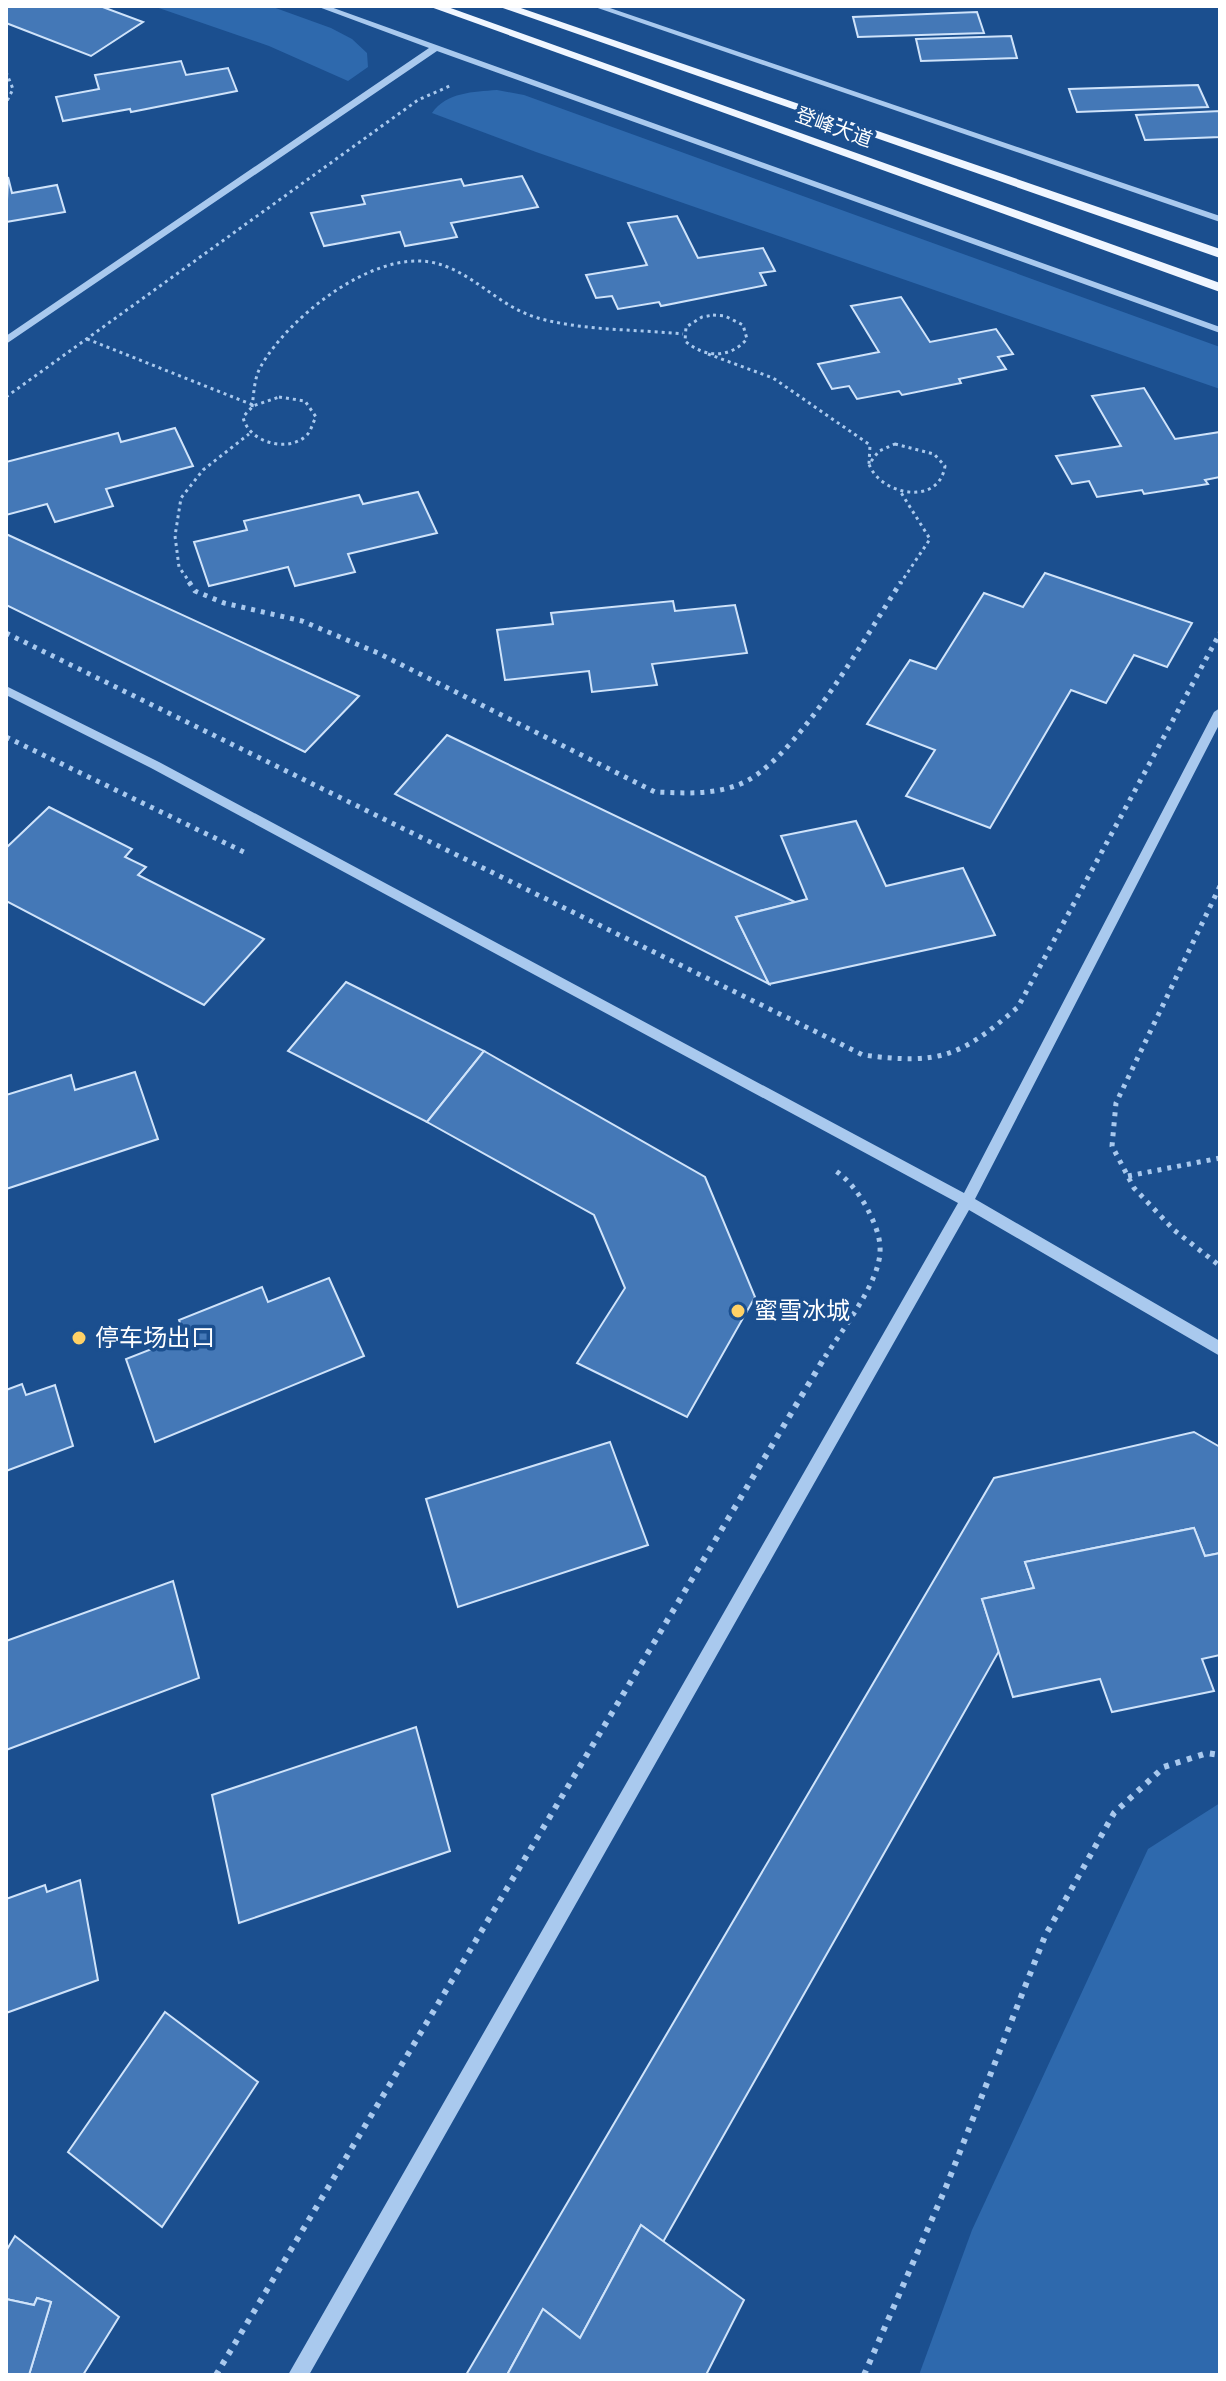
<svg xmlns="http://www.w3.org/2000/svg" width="1226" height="2381" font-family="'DM Sans','Noto Sans SC',sans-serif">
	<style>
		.green { fill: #2e69ad }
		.building { fill: #4478b7; stroke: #cfe3fa; stroke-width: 2 }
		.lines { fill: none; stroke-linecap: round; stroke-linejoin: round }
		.path-far2 { stroke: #a9c9ee; stroke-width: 3; stroke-dasharray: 3 4; stroke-linecap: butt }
		.path-far1 { stroke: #a9c9ee; stroke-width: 5; stroke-dasharray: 4 6; stroke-linecap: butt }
		.path { stroke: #a9c9ee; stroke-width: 6; stroke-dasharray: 5 7; stroke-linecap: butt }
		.tertiary { fill: #a9c9ee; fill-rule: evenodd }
		.primary { fill: #f0f6ff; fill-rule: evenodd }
		.poi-dot { fill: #ffd166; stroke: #1b4f8f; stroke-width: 3 }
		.labels { text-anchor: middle; stroke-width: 7; stroke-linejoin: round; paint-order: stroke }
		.far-street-label { font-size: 20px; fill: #fff; stroke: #1b4f8f }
		.poi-label { font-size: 24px; fill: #fff; stroke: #1b4f8f; text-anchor: start }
	</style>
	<rect width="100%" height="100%" fill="#1b4f8f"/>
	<g class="green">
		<polygon points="153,6 270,6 331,28 352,39 367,53 368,67 348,81 269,46"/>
		<path d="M497,90l27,5 696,252v42l-684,-237 -104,-39c15,-21 41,-21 65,-23z"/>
		<polygon points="1220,1803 1220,2375 919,2375 972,2230 1148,1849"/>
	</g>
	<g class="building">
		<polygon points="6,6 100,6 143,22 91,56 6,23"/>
		<polygon points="977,12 984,33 858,37 853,17"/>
		<polygon points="1011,36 1017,58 921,61 916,39"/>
		<polygon points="181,61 186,75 228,68 237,91 131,112 130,109 63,121 56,97 99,89 95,75"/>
		<polygon points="1198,85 1208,107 1077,112 1069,89"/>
		<polygon points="1220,111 1220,137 1145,140 1136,115"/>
		<polygon points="522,176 538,207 451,223 457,237 405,246 400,232 324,246 311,213 365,204 362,196 461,179 464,186"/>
		<polygon points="8,177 12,193 57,185 65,212 6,222"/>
		<polygon points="677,216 698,258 763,248 775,271 760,273 766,285 661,306 659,302 618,309 612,296 596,298 586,275 647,265 628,223"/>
		<polygon points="901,297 930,342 996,329 1013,354 998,357 1006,369 959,379 961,383 902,395 899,391 857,399 849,386 832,389 818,364 879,352 851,306"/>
		<polygon points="1144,388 1175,439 1220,432 1220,477 1205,480 1208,484 1144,494 1142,490 1097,497 1089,481 1072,484 1056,456 1121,446 1092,396"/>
		<polygon points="175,428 193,466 106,489 113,506 55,522 47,504 6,515 6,462 118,433 121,442"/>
		<polygon points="418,492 437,533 348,554 355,572 295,586 288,567 209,586 194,542 247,530 244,521 359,495 363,504"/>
		<polygon points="6,534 359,696 305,752 6,605"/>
		<polygon points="1045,573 1192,623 1167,667 1134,655 1106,703 1071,690 990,828 906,796 935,750 867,724 910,660 936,669 984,593 1023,607"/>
		<polygon points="673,601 675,611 735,605 747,653 652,664 657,685 592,692 589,671 505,680 497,630 553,624 551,613"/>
		<polygon points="447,735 795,902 736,917 769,984 395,794"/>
		<polygon points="49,807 132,849 125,857 146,867 138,875 264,939 204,1005 6,901 6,848"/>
		<polygon points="856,821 886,886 963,868 995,935 769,984 736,917 807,899 781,836"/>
		<polygon points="346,982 484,1051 427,1122 288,1051"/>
		<polygon points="484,1051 705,1177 755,1297 687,1417 577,1363 625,1288 594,1215 427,1122"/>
		<polygon points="135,1072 158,1139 6,1189 6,1095 71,1075 75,1090"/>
		<polygon points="329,1278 364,1356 155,1442 126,1359 185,1336 179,1320 262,1287 268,1302"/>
		<polygon points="22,1384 26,1395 55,1385 73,1446 6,1471 6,1390"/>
		<polygon points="1194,1432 1220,1447 1220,1553 1205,1556 1194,1528 1025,1562 1034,1588 982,1599 999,1651 663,2242 641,2225 580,2338 543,2309 507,2375 466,2375 994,1478"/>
		<polygon points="610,1442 648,1545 458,1607 426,1499"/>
		<polygon points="1194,1528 1205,1556 1220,1553 1220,1655 1202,1659 1214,1691 1112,1712 1100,1679 1013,1697 982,1599 1034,1588 1025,1562"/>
		<polygon points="173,1581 199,1678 6,1750 6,1641"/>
		<polygon points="416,1727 450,1851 239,1923 212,1795"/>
		<polygon points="80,1880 98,1980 6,2013 6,1899 45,1885 47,1892"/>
		<polygon points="165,2012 258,2082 162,2227 68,2152"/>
		<polygon points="641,2225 744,2300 706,2375 507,2375 543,2309 580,2338"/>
		<polygon points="15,2236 119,2317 83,2375 29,2375 51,2302 37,2298 34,2305 6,2299 6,2251"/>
		<polygon points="37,2298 51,2302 29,2375 6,2375 6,2299 34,2305"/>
	</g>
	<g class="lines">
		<g class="path-far2">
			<polyline points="6,72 13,89 6,103"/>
			<path d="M713,315l12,1 18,9 4,14c-18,20 -42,19 -62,2l1,-14 16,-10z"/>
			<polyline points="87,339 253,405"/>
			<polyline points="708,354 773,378 870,445 869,464"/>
			<polyline points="6,397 418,100 452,85"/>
			<path d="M279,397l26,4 11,16c-3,5 -5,14 -9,18 -19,19 -59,7 -64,-18l10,-11z"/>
			<path d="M252,407c2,-14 2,-29 9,-41 28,-49 110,-114 169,-104 41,7 68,45 108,56 46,13 97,11 145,16"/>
			<path d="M895,444l39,10 11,12c-6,41 -65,29 -76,-2l10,-13z"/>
			<polyline points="191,584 179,567 175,536 181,498 203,470 249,434"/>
			<polyline points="900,584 930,539 900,491"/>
		</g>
		<g class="path-far1">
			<path d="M189,582l6,9 29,12 78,18 76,32 277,139c27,1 54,3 80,-6 58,-18 131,-151 166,-204"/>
			<path d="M6,633l857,422c77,10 97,2 155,-48l202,-374"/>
			<polyline points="6,737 246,853"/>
			<polyline points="1220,886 1116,1103 1112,1146 1134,1188 1174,1230 1220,1266"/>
			<polyline points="1128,1176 1220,1158"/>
			<path d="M825,1357c17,-27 54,-74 55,-105 1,-15 -6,-30 -12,-42 -8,-15 -18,-29 -32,-39"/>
		</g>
		<g class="path">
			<polyline points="216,2375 826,1355"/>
			<polyline points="864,2375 946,2187 1045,1936 1114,1813 1164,1767 1207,1753 1220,1755"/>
		</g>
		<g class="tertiary">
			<polygon points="316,6 328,6 1220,327 1220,333 437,51 6,344 6,336 429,48"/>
			<polygon points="592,6 604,6 1220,216 1220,222"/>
			<polygon points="6,686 159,762 964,1193 1214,712 1220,708 1220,723 975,1199 1220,1341 1220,1356 969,1210 309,2375 288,2375 958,1203 151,768 6,695"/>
		</g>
		<g class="primary">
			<polygon points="428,6 445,6 1220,283 1220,292"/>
			<polygon points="497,6 515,6 1220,249 1220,258"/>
		</g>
	</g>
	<g class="poi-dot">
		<circle cx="738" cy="1311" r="8"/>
		<circle cx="79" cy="1338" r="8"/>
	</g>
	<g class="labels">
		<g class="far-street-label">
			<text transform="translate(834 127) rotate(20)" y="7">登峰大道</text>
		</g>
		<g class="poi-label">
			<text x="754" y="1319">蜜雪冰城</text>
			<text x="95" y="1346">停车场出口</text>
		</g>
	</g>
	<rect width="1226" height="2381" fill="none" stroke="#ffffff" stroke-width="16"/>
</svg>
